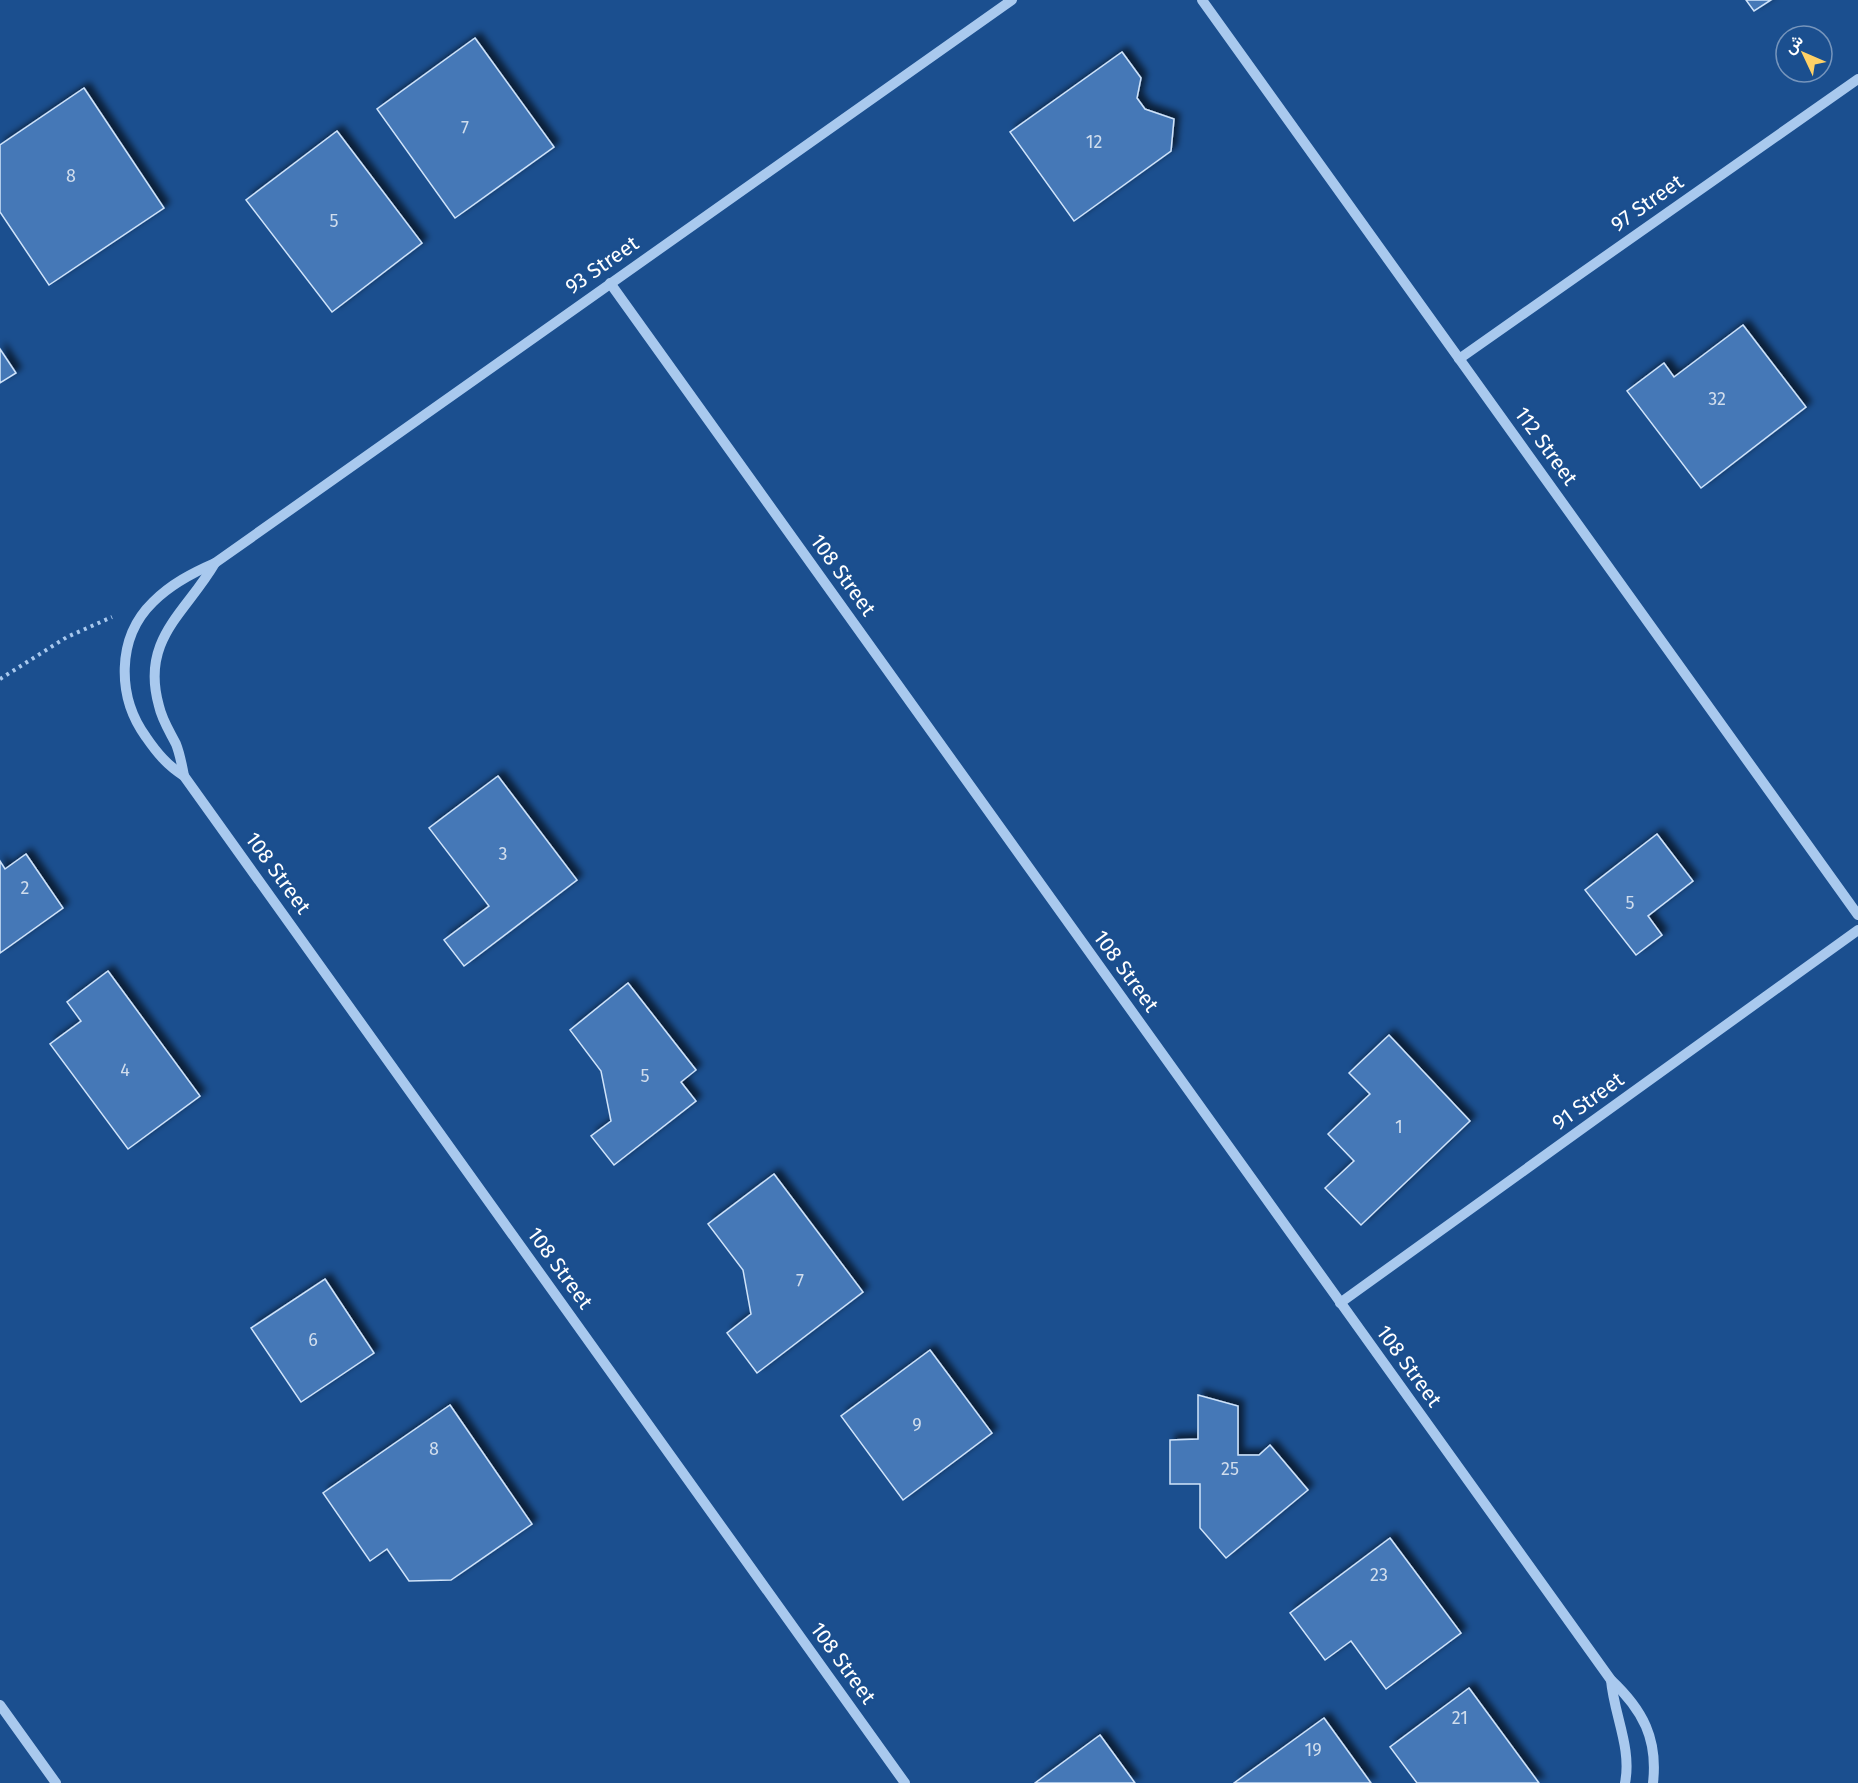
<svg xmlns="http://www.w3.org/2000/svg" width="1858" height="1783" font-family="'Fira Sans',Vazirmatn,sans-serif">
	<style>
		.building { fill: #4478b7; stroke: #cfe3fa; stroke-width: 1.5; filter: url(#shadow) }
		.lines { fill: none; stroke-linecap: round; stroke-linejoin: round }
		.path { stroke: #a9c9ee; stroke-width: 4; stroke-dasharray: 3 4.5; stroke-linecap: butt }
		.minor { stroke: #a9c9ee; stroke-width: 10 }
		.labels { text-anchor: middle; stroke-width: 4.5; stroke-linejoin: round; paint-order: stroke }
		.number-label { font-size: 18px; fill: #d0dded }
		.street-label { font-size: 21px; fill: #fff; stroke: #1b4f8f }
	</style>
	<defs>
		<filter id="shadow"><feDropShadow dx="5.5" dy="-5.5" stdDeviation="3" flood-color="#0009"/></filter>
	</defs>
	<rect width="100%" height="100%" fill="#1b4f8f"/>
	<g class="building">
		<polygon points="1746,0 1771,0 1754,11"/>
		<polygon points="475,38 554,147 455,218 377,109"/>
		<polygon points="1122,52 1141,78 1137,98 1145,109 1174,119 1171,151 1074,221 1010,132"/>
		<polygon points="84,88 164,208 49,285 0,212 0,145"/>
		<polygon points="337,131 422,243 332,312 246,200"/>
		<polygon points="1743,325 1806,407 1701,488 1627,391 1664,363 1674,377"/>
		<polygon points="0,349 16,373 0,383"/>
		<polygon points="498,776 577,880 464,966 444,940 489,906 429,828"/>
		<polygon points="1657,834 1693,881 1648,916 1662,935 1636,955 1585,890"/>
		<polygon points="26,854 63,908 0,953 0,861 5,869"/>
		<polygon points="108,971 200,1096 128,1149 50,1044 81,1021 67,1002"/>
		<polygon points="628,983 696,1070 681,1082 696,1101 614,1165 591,1136 611,1121 601,1071 570,1030"/>
		<polygon points="1389,1035 1470,1121 1361,1225 1325,1188 1354,1161 1328,1134 1370,1094 1349,1073"/>
		<polygon points="774,1174 863,1292 757,1373 727,1333 751,1314 743,1270 708,1224"/>
		<polygon points="325,1279 374,1353 301,1402 251,1328"/>
		<polygon points="930,1350 992,1433 903,1500 841,1416"/>
		<polygon points="1198,1395 1238,1406 1238,1455 1259,1455 1270,1445 1308,1490 1226,1558 1200,1528 1200,1484 1170,1484 1170,1440 1198,1439"/>
		<polygon points="450,1405 532,1524 451,1580 409,1581 387,1549 370,1561 323,1493"/>
		<polygon points="1390,1538 1461,1633 1386,1689 1351,1641 1325,1660 1290,1613"/>
		<polygon points="1469,1688 1539,1783 1417,1783 1390,1747"/>
		<polygon points="1324,1718 1371,1783 1234,1783"/>
		<polygon points="1100,1735 1135,1783 1035,1783"/>
	</g>
	<g class="lines">
		<polyline class="path" points="0,679 67,637 112,617"/>
		<g class="minor">
			<polyline points="1202,0 1858,915"/>
			<path d="M610,283l1001,1397c32,30 47,59 42,103"/>
			<polyline points="1459,359 1858,79"/>
			<path d="M184,776c-2,-11 -4,-22 -8,-32 -6,-12 -14,-24 -17,-38 -19,-67 27,-93 56,-143"/>
			<polyline points="1340,1303 1858,930"/>
			<path d="M1611,1680c3,35 21,68 14,103"/>
			<polyline points="0,1705 56,1783"/>
			<path d="M905,1783l-721,-1007c-17,-11 -27,-23 -38,-39 -29,-40 -30,-99 7,-135 18,-18 39,-29 62,-39l797,-563"/>
		</g>
	</g>
	<g class="labels">
		<g class="number-label">
			<text x="465" y="134">7</text>
			<text x="1094" y="148">12</text>
			<text x="71" y="182">8</text>
			<text x="334" y="227">5</text>
			<text x="1717" y="405">32</text>
			<text x="503" y="860">3</text>
			<text x="25" y="894">2</text>
			<text x="1630" y="909">5</text>
			<text x="125" y="1076">4</text>
			<text x="645" y="1082">5</text>
			<text x="1399" y="1133">1</text>
			<text x="800" y="1287">7</text>
			<text x="313" y="1346">6</text>
			<text x="917" y="1431">9</text>
			<text x="434" y="1455">8</text>
			<text x="1230" y="1475">25</text>
			<text x="1379" y="1581">23</text>
			<text x="1460" y="1724">21</text>
			<text x="1313" y="1756">19</text>
		</g>
		<g class="street-label">
			<text transform="translate(1647 203) rotate(-35)" y="7">97 Street</text>
			<text transform="translate(602 265) rotate(-35)" y="7">93 Street</text>
			<text transform="translate(1546 446) rotate(54)" y="7">112 Street</text>
			<text transform="translate(843 575) rotate(54)" y="7">108 Street</text>
			<text transform="translate(278 873) rotate(54)" y="7">108 Street</text>
			<text transform="translate(1126 971) rotate(54)" y="7">108 Street</text>
			<text transform="translate(1588 1101) rotate(-36)" y="7">91 Street</text>
			<text transform="translate(560 1268) rotate(54)" y="7">108 Street</text>
			<text transform="translate(1409 1366) rotate(54)" y="7">108 Street</text>
			<text transform="translate(843 1663) rotate(54)" y="7">108 Street</text>
		</g>
	</g>
	<g transform="translate(1804 54) rotate(314)"><circle r="28" fill="#1b4f8f" stroke="#7695bc" stroke-width="1.5"/>
	<path d="M0-4.5L10 22L0 15L-10 22Z" fill="#ffd166"/>
	<text y="-9" font-size="16" font-weight="bold" text-anchor="middle" fill="#ffffff">ش</text>
	</g>
</svg>
